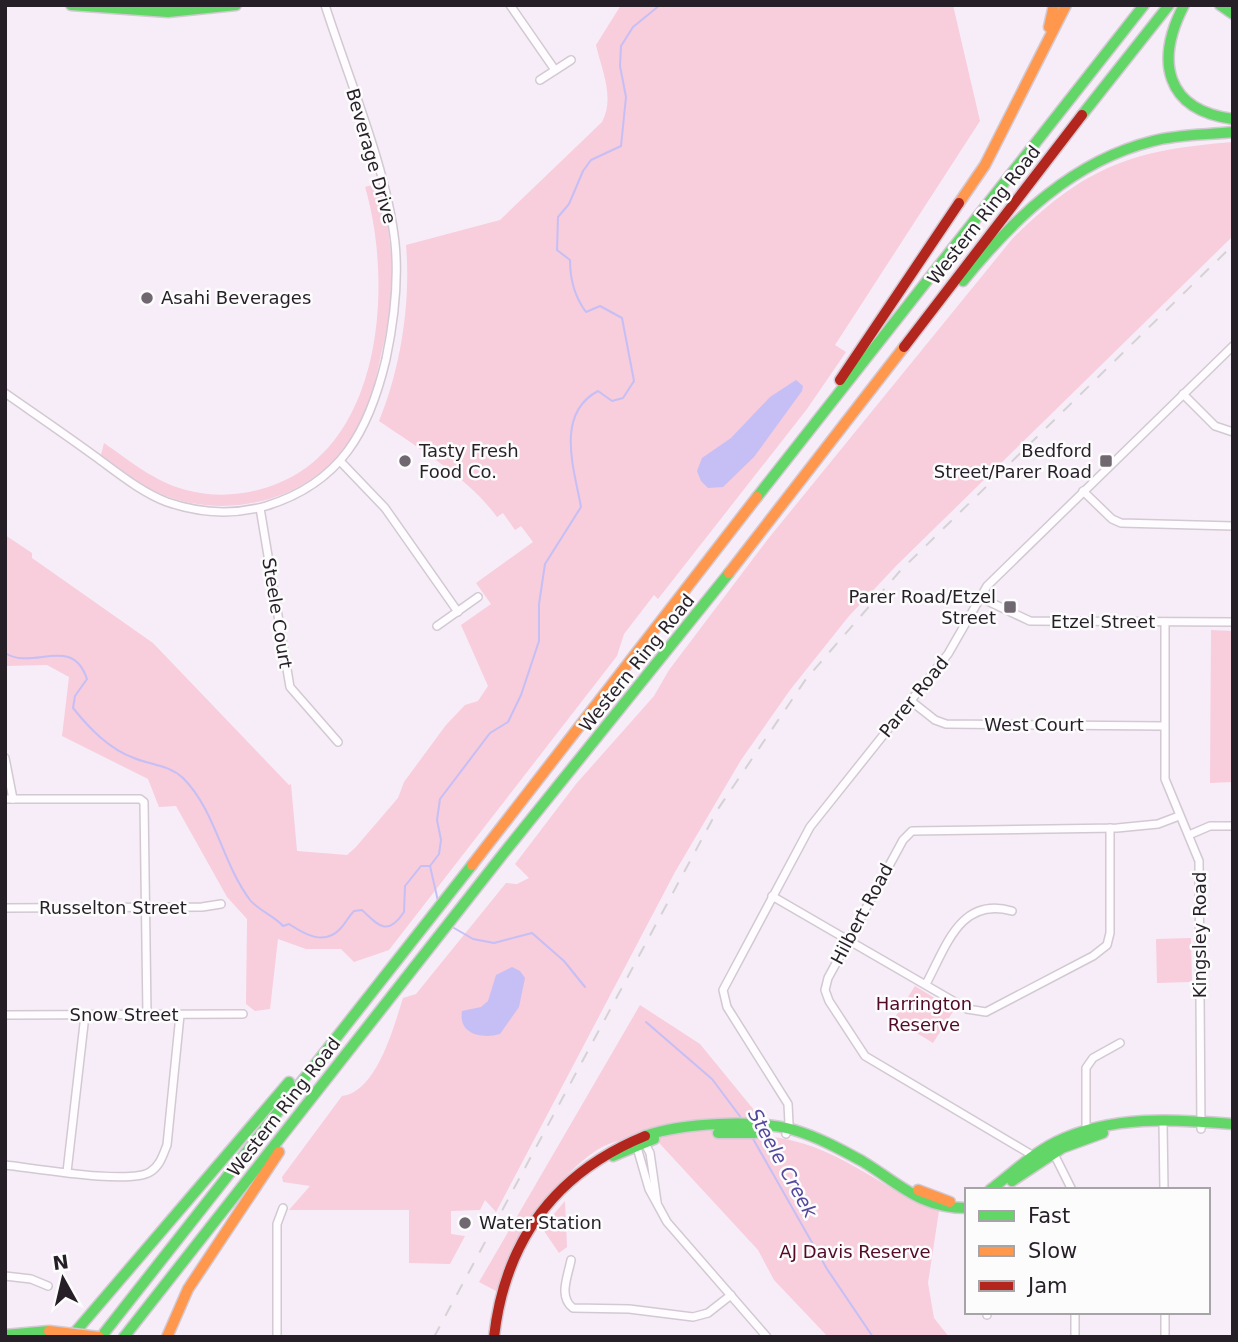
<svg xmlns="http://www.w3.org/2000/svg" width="1238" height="1342" font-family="'DejaVu Sans',sans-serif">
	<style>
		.green { fill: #f8cddc }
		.water { fill: #c5bff5 }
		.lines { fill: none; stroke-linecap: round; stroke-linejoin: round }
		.stream { stroke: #c5bff5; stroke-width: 2 }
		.street-casing { stroke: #d2c9d3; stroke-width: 10 }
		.fast-casing { stroke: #d2c9d3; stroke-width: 13 }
		.slow-casing { stroke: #d2c9d3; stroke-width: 13 }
		.jam-casing { stroke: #d2c9d3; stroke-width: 13 }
		.street { stroke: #fefcfe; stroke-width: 7 }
		.fast { stroke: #63d668; stroke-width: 10 }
		.slow { stroke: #ff974d; stroke-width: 10 }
		.jam { stroke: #b3261e; stroke-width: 10 }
		.rail { stroke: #d5d2d5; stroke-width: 2; stroke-dasharray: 12 12; stroke-linecap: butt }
		.slow-bridge-casing { stroke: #d2c9d3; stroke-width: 13; stroke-linecap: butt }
		.slow-bridge { stroke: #ff974d; stroke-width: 10 }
		.poi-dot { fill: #706771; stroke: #fcfcfc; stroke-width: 2.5 }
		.labels { text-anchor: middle; stroke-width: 5; stroke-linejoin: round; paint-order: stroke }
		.street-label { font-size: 18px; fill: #271f28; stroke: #fcfcfc }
		.poi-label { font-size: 18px; fill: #271f28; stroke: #fcfcfc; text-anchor: start }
		.park-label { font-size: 18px; fill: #530928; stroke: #fcfcfc }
		.water-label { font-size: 19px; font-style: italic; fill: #53489d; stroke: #fcfcfc }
	</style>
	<rect width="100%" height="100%" fill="#f7edf8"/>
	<g class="green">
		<path d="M621,5h332l27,116 -145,224 11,7 -39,57 -149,190 -4,-4 -30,39 -7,22 -228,294 -35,12 -13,-13h-35l-28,-10 -8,70 -15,2 -9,-7 1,-85 -20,-22 -51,-91 -17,1 -11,-28 -86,-43 7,-59 -22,-12 -42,1v-131l27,18v5l121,85 136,142 2,-1 6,67 50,4 8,-7 43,-50 6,-16 42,-57 19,-20 13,-4 10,-15 -27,-61 30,-21 -15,-21 57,-41 -12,-16 -6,4 -12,-17 -6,4c-28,-39 -79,-69 -118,-96 22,-53 32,-120 27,-176l94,-25 102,-98c13,-24 0,-51 -6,-77z"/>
		<path d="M1233,142v94l-337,330 -47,50 -59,74 -49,70 -66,112 -179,340 -11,-12 -5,10 -29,1v23l14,2 -15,28 -41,-1v-53h-120l21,-24 -27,-4 -1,-5 60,-81c35,-4 52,-70 61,-98l13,-4 90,-111 11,1 12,-6 -14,-14 61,-80 78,-88 15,-26 99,-131 245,-301c73,-72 119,-88 220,-96z"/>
		<path d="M375,184c12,12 13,43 15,60 5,38 0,74 -9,111 -5,24 -10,48 -21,70 -37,71 -124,98 -197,70 -22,-9 -42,-26 -62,-40l3,-12c26,18 51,39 82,47 26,7 54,6 79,-2 118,-35 129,-203 100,-301z"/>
		<polygon points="1211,630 1233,631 1233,782 1210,783"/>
		<polygon points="1191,938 1192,982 1157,983 1156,939"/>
		<polygon points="915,986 954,1010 933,1043 894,1019"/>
		<path d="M640,1005l60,39 63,77 -2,4 4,11c74,7 110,51 174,75l-11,72 6,35 15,19h-121l-54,-57 -16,-30 -109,-118c-16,5 -38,9 -52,18 -49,32 -75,91 -101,141l-17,-9z"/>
		<polygon points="565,1201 567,1247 559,1253 542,1228"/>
	</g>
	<g class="water">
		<polygon points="796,380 803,386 802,391 754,457 723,487 708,488 701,481 697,471 702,458 731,438 770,397"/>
		<path d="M512,967l8,4 5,7 -6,29 -19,27c-17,5 -42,1 -38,-23l19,-4 7,-6 8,-26z"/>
	</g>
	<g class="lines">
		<g class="stream">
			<path d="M5,653c28,18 67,-19 82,26l-12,17 -2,12c17,21 36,41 61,50 17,7 35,7 49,20 33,33 39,85 67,122 8,10 24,16 33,26l6,-2c15,10 35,22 51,5 6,-6 8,-12 14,-18l8,-1c15,14 25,28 42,2l1,-26 16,-20h9l8,35"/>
			<path d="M430,866l9,-12 2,-14 -4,-20 3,-21 50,-66 18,-11 13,-27 18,-54v-37l6,-40 36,-57c-7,-39 -26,-93 17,-116l14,10 11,-3 11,-17 -12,-63 -22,-12 -14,6c-12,-16 -16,-33 -16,-52l-13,-10 1,-33 11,-13 14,-33 8,-11 30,-14 5,-49 -6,-31 1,-20 12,-19 27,-22"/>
			<polyline points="454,928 473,939 494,943 532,933 564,961 585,987"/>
			<polyline points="646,1022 712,1079 745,1123"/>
			<polyline points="752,1137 827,1269 873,1337"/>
		</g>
		<defs>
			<g id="street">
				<polyline points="510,5 555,70"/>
				<polyline points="540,80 571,60"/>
				<path d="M5,393c30,21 61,42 91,64 22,16 45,35 71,45 32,11 67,13 99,4 75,-23 103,-75 120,-147 8,-38 13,-76 9,-116 -8,-74 -47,-166 -70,-238"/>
				<polyline points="1183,394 1215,426 1233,432"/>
				<polyline points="340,461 385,508 458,612"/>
				<polyline points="1083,491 1112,519 1121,523 1233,526"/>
				<polyline points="260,508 290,687 338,742"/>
				<polyline points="979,597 1030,621 1233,622"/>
				<polyline points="1165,622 1165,779 1199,861 1201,1129"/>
				<polyline points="437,626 478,597"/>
				<polyline points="911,701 935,720 946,724 1164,726"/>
				<polyline points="5,758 13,799"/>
				<polyline points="5,799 140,799 144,802 147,1015"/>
				<polyline points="1189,835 1210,826 1233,826"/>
				<polyline points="772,896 967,1009 986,1012 1093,956 1107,945 1110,933 1110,828"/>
				<polyline points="5,908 202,907 221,904"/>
				<path d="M926,984c20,-37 34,-88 86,-73"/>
				<polyline points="5,1015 243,1014"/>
				<polyline points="1163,1123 1164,1190"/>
				<polyline points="786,1134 789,1124 788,1104 727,1007 723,990 810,827 948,654 987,586 1233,346"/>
				<polyline points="1086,1135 1086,1068 1093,1058 1120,1043"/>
				<polyline points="643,1140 650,1153 657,1202"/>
				<polyline points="636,1144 649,1189 667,1222 767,1337"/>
				<polyline points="1052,1150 1072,1190"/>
				<polyline points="1037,1158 865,1056 829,1001 825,990 828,978 903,840 912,831 1117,828 1158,824 1179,816"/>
				<path d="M5,1165c29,3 124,20 145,7 10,-6 13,-17 17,-27l13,-130"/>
				<polyline points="67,1172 85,1015"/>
				<path d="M571,1260c-3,16 -13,37 2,48l56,1 64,8 15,-4 23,-18"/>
				<polyline points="5,1276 31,1279 48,1286"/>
				<polyline points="1165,1312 1165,1337"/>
				<polyline points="987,1315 987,1312"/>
				<polyline points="277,1337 277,1224 283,1208"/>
				<polyline points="1075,1337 1075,1312"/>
			</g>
			<g id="fast">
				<polyline points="71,5 168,12 236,5"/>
				<path d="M1184,5c-29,56 -19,105 49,114"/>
				<polyline points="1220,5 1233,14"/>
				<polyline points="1082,115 1169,5"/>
				<path d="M963,281c51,-63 110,-120 190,-140 26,-7 54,-6 80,-9"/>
				<polyline points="757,497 1144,5"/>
				<polyline points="718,1133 755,1133"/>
				<path d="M645,1136c37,-13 110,-17 149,-6 24,7 46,19 68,31 38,23 58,47 105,47"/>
				<polyline points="613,1156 654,1139"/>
				<polyline points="1012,1181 1062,1148 1103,1133"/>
				<path d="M990,1190c21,-16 42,-36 66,-48 55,-27 118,-23 177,-18"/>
				<polyline points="5,1335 49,1331"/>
				<polyline points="71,1337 289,1082"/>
				<polyline points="101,1337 472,865"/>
				<polyline points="124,1337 503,854 729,573"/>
			</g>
			<g id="slow">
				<polyline points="1049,27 1054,5"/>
				<polyline points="959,203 985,165 1066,5"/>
				<polyline points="729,573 904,347"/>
				<polyline points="472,865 757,497"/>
				<polyline points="918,1190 950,1202"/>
				<polyline points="167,1337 188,1289 279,1152"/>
			</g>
			<g id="jam">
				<polyline points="904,347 1082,115"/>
				<polyline points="840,380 959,203"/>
				<path d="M494,1337c11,-96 61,-164 151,-201"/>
			</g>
		</defs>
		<use href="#street" class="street-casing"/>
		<use href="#fast" class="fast-casing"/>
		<use href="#slow" class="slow-casing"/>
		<use href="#jam" class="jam-casing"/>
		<use href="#street" class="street"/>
		<use href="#fast" class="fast"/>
		<use href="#slow" class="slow"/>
		<use href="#jam" class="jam"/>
		<polyline class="rail" points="434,1337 718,809 806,679 900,571 1233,245"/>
		<defs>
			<polyline id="slow-bridge" points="49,1331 99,1337"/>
		</defs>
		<use href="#slow-bridge" class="slow-bridge-casing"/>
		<use href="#slow-bridge" class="slow-bridge"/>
	</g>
	<g class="poi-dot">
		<circle cx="147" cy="298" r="7"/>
		<circle cx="405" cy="461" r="7"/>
		<rect x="1099" y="454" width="14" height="14" rx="3.5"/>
		<rect x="1003" y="600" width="14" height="14" rx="3.5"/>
		<circle cx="465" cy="1223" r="7"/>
	</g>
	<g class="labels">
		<g class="street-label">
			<text transform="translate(371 156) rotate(74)" y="6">Beverage Drive</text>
			<text transform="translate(984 215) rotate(-52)" y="6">Western Ring Road</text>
			<text transform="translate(277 613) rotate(81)" y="6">Steele Court</text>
			<text x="1103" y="628">Etzel Street</text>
			<text transform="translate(637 663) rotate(-51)" y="6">Western Ring Road</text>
			<text transform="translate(914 697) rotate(-51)" y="6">Parer Road</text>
			<text x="1034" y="731">West Court</text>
			<text x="113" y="914">Russelton Street</text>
			<text transform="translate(862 914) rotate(-62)" y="6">Hilbert Road</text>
			<text transform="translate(1200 935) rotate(-90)" y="6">Kingsley Road</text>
			<text x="124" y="1021">Snow Street</text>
			<text transform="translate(284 1107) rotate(-52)" y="6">Western Ring Road</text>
		</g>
		<g class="poi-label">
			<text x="161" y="304">Asahi Beverages</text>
			<text x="419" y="457">Tasty Fresh<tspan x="419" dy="21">Food Co.</tspan></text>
			<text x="1092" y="457" text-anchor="end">Bedford<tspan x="1092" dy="21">Street/Parer Road</tspan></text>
			<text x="996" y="603" text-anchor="end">Parer Road/Etzel<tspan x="996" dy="21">Street</tspan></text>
			<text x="479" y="1229">Water Station</text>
		</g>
		<g class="park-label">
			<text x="924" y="1010">Harrington<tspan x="924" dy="21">Reserve</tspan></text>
			<text x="855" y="1258">AJ Davis Reserve</text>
		</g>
		<g class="water-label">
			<text transform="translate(783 1163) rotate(61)" y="7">Steele Creek</text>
		</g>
	</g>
	<rect width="1238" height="1342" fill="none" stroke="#271f28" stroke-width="14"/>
	<rect x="965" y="1188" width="245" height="126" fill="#fcfcfc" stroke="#a7a4a7" stroke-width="2"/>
	<rect x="979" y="1211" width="35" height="10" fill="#63d668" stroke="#a7a4a7" stroke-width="2"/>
	<text x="1028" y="1223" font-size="21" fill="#271f28">Fast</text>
	<rect x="979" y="1246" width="35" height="10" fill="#ff974d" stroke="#a7a4a7" stroke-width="2"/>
	<text x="1028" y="1258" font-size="21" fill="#271f28">Slow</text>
	<rect x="979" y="1281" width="35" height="10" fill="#b3261e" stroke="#a7a4a7" stroke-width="2"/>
	<text x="1028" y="1293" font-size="21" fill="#271f28">Jam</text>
	<g transform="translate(63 1279) rotate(352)" stroke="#fcfcfc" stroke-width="5" paint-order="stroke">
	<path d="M0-5L12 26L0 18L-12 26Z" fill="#271f28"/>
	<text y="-10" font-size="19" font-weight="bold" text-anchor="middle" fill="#271f28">N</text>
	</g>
</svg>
